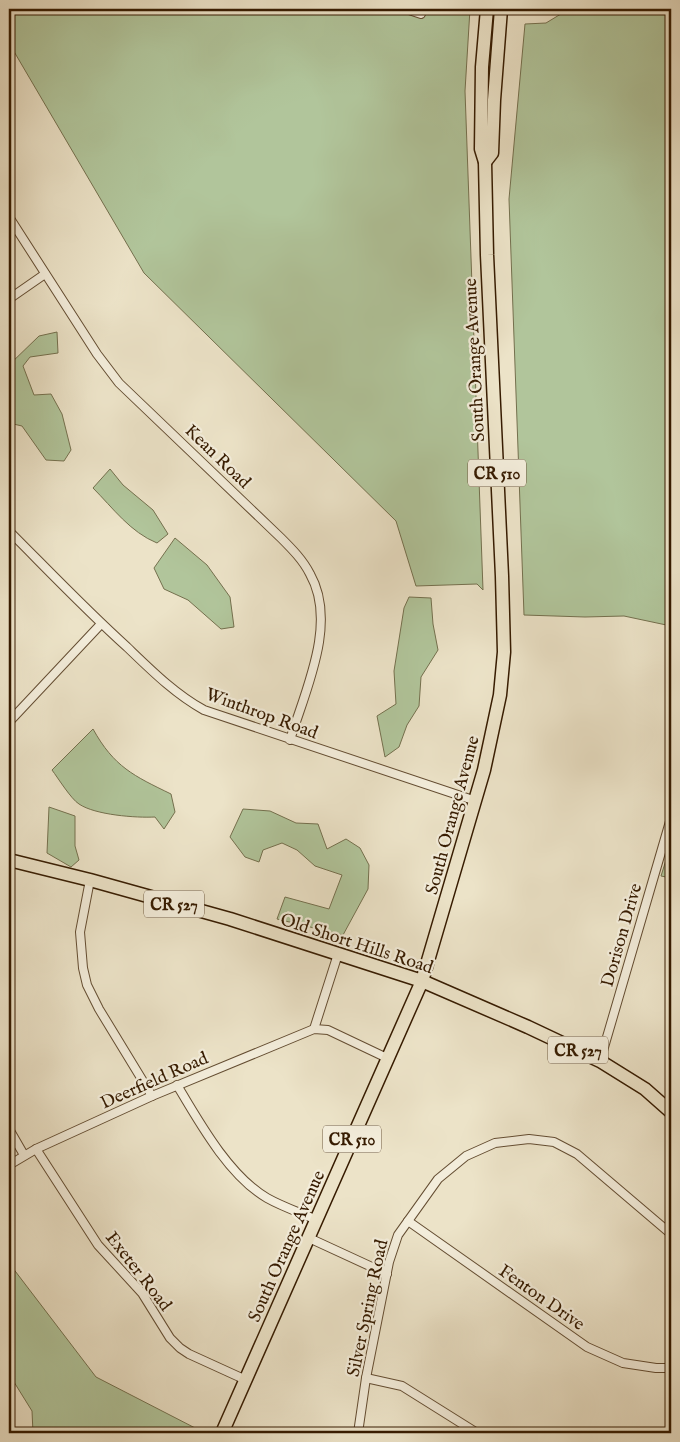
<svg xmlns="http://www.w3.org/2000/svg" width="680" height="1442" font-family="'IM FELL English',serif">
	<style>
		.green { fill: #b1c59b; stroke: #74704e }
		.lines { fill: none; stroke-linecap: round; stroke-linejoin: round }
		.minor-casing { stroke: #644d32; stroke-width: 10 }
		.primary-casing { stroke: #361b00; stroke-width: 15 }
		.minor { stroke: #f3eddb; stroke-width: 8 }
		.primary { stroke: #ece3c8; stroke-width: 12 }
		.labels { text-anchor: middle; stroke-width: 4.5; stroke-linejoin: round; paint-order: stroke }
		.shield { fill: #f3eddb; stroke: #6f5a42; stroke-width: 1 }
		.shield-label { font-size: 16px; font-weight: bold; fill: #361b00 }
		.street-label { font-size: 18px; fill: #361b00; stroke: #f3eddb }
	</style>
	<rect width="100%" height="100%" fill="#ece3c8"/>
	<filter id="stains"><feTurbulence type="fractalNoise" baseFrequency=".004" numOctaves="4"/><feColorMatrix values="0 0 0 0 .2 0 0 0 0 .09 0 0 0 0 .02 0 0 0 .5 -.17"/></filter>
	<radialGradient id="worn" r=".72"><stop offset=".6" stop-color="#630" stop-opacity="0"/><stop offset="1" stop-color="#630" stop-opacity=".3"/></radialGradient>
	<g class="green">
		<polygon points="9,9 470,9 465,91 483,590 477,584 416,586 396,521 144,273 9,43"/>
		<polygon points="569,9 671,9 671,626 624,616 585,617 524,615 509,199 525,24 546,23"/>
		<polygon points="57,332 58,353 30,357 23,366 34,395 51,394 62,414 71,450 64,461 46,460 22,426 9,423 9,365 39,336"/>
		<path d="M110,469l13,16 30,25 15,24 -11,9c-27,-11 -44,-35 -64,-55z"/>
		<polygon points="175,538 207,565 230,597 234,627 221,629 188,600 164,589 154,568"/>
		<polygon points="409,597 431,598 433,624 438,650 421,677 419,706 407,725 399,747 385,757 377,716 396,704 394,671 404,608"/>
		<path d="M93,729c21,38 41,47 78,65l4,18 -11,17 -9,-12c-19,1 -60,-2 -76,-13 -8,-5 -21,-26 -27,-34z"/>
		<polygon points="49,807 75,816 75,846 79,860 71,867 47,853"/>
		<polygon points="243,809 270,811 296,823 318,824 327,849 346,839 360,848 369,865 368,889 343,935 277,919 285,897 329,909 342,875 315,866 297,850 282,843 263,850 259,862 245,857 230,837"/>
		<polygon points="671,844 671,878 661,876"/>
		<polygon points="9,1263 96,1377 199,1430 197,1433 33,1433 32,1411 9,1374"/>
	</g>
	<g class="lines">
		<defs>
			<g id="minor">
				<polyline points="406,9 421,14"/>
				<path d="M9,217l88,137 22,29 162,155c11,11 22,22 29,36 28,49 -5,117 -20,166"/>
				<polyline points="9,299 45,274"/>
				<path d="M9,531c39,39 77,79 118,116 24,23 48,47 77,63l272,91"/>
				<polyline points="9,722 101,624"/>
				<polyline points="90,880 80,932 83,968 87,985 99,1009 152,1096"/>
				<polyline points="314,1029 338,954"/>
				<polyline points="600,1061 671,818"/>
				<path d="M177,1085c22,37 52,91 90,113 16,9 34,15 50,22"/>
				<polyline points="9,1129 24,1155"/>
				<polyline points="36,1149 98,1245 142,1293 170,1338 180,1348 189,1354 246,1380"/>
				<polyline points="9,1165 36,1149 152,1096 314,1029 328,1030 387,1058"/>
				<polyline points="408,1221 587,1347 623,1363 656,1368 671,1368"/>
				<polyline points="309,1238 387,1274"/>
				<polyline points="366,1378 402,1386 477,1433"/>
				<polyline points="358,1433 366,1378 389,1262 398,1235 438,1179 466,1156 495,1143 529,1139 554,1142 577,1154 671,1234"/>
			</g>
			<g id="primary">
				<polyline points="485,162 492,153 494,100 501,9"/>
				<polyline points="9,860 90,880 230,919 422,981 528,1027 600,1061 645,1089 671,1112"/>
				<polyline points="222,1433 422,981 484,770 500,695 504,652 502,576 487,255 485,162 481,149 482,67 487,9"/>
			</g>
		</defs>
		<use href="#minor" class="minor-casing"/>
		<use href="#primary" class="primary-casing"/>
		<use href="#minor" class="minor"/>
		<use href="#primary" class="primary"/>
	</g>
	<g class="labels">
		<g class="shield">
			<rect x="468" y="459.5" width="58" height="27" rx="4"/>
			<rect x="144" y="890.5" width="60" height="27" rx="4"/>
			<rect x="548" y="1036.5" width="60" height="27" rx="4"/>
			<rect x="323" y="1125.5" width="58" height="27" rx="4"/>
		</g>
		<g class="shield-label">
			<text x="497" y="479">CR 510</text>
			<text x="174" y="910">CR 527</text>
			<text x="578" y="1056">CR 527</text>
			<text x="352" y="1145">CR 510</text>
		</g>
		<g class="street-label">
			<text transform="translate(474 360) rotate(-93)" y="6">South Orange Avenue</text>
			<text transform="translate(218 456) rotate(44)" y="6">Kean Road</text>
			<text transform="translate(262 713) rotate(20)" y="6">Winthrop Road</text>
			<text transform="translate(452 815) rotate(-75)" y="6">South Orange Avenue</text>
			<text transform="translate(621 935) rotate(-74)" y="6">Dorison Drive</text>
			<text transform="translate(357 943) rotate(18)" y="6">Old Short Hills Road</text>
			<text transform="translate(154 1080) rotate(-24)" y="6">Deerfield Road</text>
			<text transform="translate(286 1246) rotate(-66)" y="6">South Orange Avenue</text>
			<text transform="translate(139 1271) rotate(52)" y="6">Exeter Road</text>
			<text transform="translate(542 1297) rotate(35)" y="6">Fenton Drive</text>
			<text transform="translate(367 1308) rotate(-78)" y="6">Silver Spring Road</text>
		</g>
	</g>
	<rect width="680" height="1442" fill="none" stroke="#ece3c8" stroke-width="30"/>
	<rect x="10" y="10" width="660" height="1422" fill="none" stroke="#361b00" stroke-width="2.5"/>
	<rect x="15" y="15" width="650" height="1412" fill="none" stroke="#361b00"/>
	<rect width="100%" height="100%" filter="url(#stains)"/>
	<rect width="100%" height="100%" fill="url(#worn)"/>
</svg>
